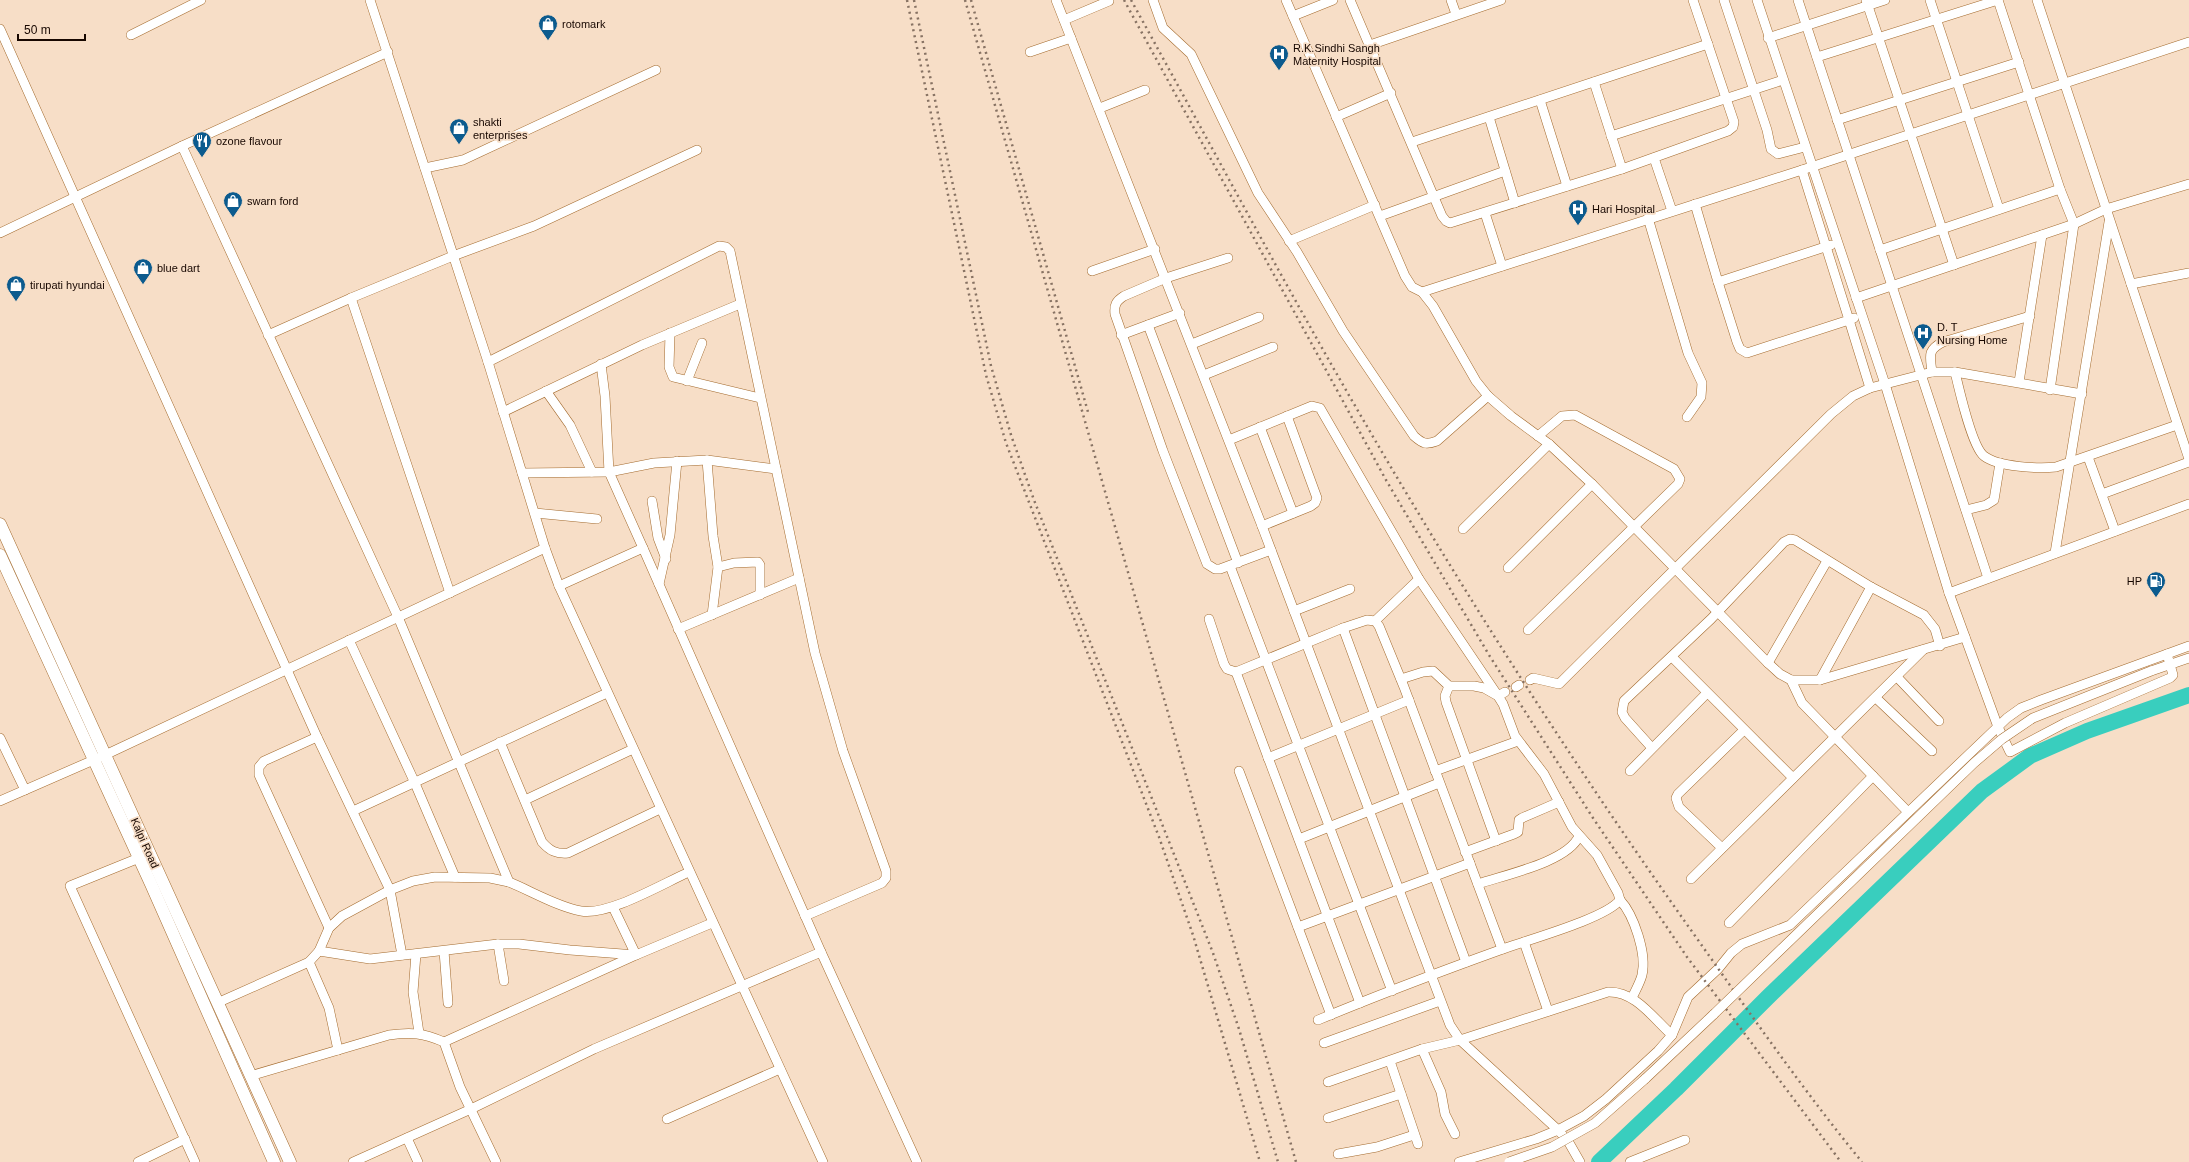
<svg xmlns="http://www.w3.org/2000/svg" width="2189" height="1162" font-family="Helvetica,sans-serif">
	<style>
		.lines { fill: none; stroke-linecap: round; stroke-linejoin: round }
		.river { stroke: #39cebe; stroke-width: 16 }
		.minor-casing { stroke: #a46b2e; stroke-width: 10 }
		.major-casing { stroke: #a46b2e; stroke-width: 13 }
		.minor { stroke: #fff; stroke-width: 9 }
		.major { stroke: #fff; stroke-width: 12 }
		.rail { stroke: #877263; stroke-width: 2.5; stroke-dasharray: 2 4; stroke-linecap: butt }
		.minor-bridge-casing { stroke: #a46b2e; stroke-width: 10; stroke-linecap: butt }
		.minor-bridge { stroke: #fff; stroke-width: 9 }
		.labels { text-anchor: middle; stroke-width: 3.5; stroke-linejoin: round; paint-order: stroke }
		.poi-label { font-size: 11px; fill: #170700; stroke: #f7dec7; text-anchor: start }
		.street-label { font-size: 11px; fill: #170700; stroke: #f7dec7 }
	</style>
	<rect width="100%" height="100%" fill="#f7dec7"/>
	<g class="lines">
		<polyline class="river" points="1599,1162 1676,1089 1768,997 1982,791 2030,756 2087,731 2189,695"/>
		<defs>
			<g id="minor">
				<polyline points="370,0 488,362 545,548 559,586 823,1162"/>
				<polyline points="1056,0 1262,526 1450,1025 1460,1040 1472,1051 1558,1130 1568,1141 1580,1162"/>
				<path d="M1153,0l10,28 28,26 67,139 39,59 46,79 71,105c9,8 12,9 23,5l51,-45"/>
				<polyline points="1286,0 1405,276 1412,287 1422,292 1433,306 1476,381 1488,396 1511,416 1549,444 1592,484 1768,663 1780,674 1791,680 1802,703 1908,812"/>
				<polyline points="1350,0 1442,216 1446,221 1450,223 1622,169 1728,131 1733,127 1734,122 1693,0"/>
				<polyline points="1451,0 1456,14"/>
				<polyline points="1724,0 1767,130 1771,149 1778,154 1805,147"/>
				<polyline points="1757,0 1885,384 1949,593 1998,727 2010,752 2065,723 2170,678 2173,675 2167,654"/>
				<polyline points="1798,0 1988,578"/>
				<polyline points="1866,0 1954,265"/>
				<polyline points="1930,0 1999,209"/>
				<polyline points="1998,0 2060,189 2074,224 2050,390"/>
				<polyline points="2037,0 2189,459"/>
				<polyline points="1293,16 1333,0"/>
				<polyline points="1064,20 1109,1"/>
				<polyline points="0,29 317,737 390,890 402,955"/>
				<polyline points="131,35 201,0"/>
				<polyline points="1768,38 1885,0"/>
				<polyline points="1370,45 1501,0"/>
				<polyline points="1030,52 1071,38"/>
				<polyline points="1817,57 1998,0"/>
				<polyline points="1594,82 1622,169"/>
				<polyline points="1540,100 1567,186"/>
				<polyline points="1100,108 1145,90"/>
				<polyline points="1336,117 1391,93"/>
				<polyline points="1489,117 1515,203"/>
				<polyline points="1837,120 2019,62"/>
				<polyline points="1611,136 1783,80"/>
				<polyline points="1412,142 1708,44"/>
				<path d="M182,146l216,471 111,265c22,9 49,25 72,29 27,5 81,-27 108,-39"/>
				<polyline points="1654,158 1672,211"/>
				<polyline points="425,168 463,160 480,152 656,70"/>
				<polyline points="1695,204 1718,282 1831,245"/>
				<polyline points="1485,213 1502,266"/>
				<polyline points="1380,216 1505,171"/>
				<polyline points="1648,218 1688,353 1702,383 1701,397 1687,417"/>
				<polyline points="0,233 182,146 388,52"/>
				<polyline points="1289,241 1375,205"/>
				<polyline points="1880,250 2060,189"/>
				<path d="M1228,258l-62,20 -42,18c-8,5 -10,9 -9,18l48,137 44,113 8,5h5l51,-19"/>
				<polyline points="1092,271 1155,249"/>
				<polyline points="1718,282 1737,342 1740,349 1747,353 1849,320 1802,170"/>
				<polyline points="2131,284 2189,273"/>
				<polyline points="1422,292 1802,170 2189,42"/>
				<polyline points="351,298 450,593"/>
				<polyline points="1856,298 2074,224 2106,209 2189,184"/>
				<polyline points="1854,318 1849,320 1870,388"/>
				<polyline points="1148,325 1238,563"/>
				<polyline points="670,333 669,367 673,377 760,398"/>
				<polyline points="268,335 351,298 453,256 534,226 697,150"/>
				<polyline points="1121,335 1180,313"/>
				<polyline points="1192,344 1259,317"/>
				<polyline points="488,362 719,246 726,247 730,251 815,653 843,751 886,871 886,878 882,883 805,916"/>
				<path d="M1932,372c-2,-16 -5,-22 11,-30l87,-26"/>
				<path d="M1955,372c4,17 17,75 29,84 14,11 55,13 72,11l121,-42"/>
				<polyline points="1204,375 1273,347"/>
				<polyline points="687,381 702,343"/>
				<polyline points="2019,382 2042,235"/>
				<polyline points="546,391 570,425 592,472"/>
				<polyline points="503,412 642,345 740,304"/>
				<polyline points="1260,427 1293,513"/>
				<polyline points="1229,440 1312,406 1320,408 1419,579 1498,696 1505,692"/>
				<polyline points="2088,457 2115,531"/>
				<polyline points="707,460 713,536 718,567 712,615"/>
				<polyline points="522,473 609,472 654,463 707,460 776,469"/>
				<polyline points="2102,494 2189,462"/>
				<polyline points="652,501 658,538 666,559"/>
				<polyline points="1966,510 1986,505 1994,500 2000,463"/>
				<polyline points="535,513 597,519"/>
				<polyline points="1262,526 1311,506 1315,503 1317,498 1287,416"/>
				<polyline points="1463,529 1549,444"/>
				<polyline points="643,548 821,952 917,1162"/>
				<polyline points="2055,553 2109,222"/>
				<polyline points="1230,566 1392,991"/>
				<polyline points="718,567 734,563 758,562 760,565 760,595"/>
				<polyline points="1508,568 1592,484"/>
				<polyline points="659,584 670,535 677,461"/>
				<polyline points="559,586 643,548 609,472 605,396 601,364"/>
				<polyline points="1949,593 2189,504"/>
				<polyline points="1294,611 1350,589"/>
				<polyline points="1209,619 1224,664 1227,669 1236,672"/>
				<polyline points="1375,621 1419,579"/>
				<polyline points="1343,628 1466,962"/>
				<polyline points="678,629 799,578"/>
				<polyline points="1528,630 1678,484 1680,479 1674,469 1575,415 1562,416 1538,436"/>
				<polyline points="349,640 414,781 455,877"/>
				<polyline points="1672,657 1793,778"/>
				<polyline points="1768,663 1827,561"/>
				<polyline points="2151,671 2189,658"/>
				<polyline points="1897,677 1939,721"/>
				<polyline points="1530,680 1533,678 1559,684 1831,414 1853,396 1870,388 1932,372 1955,372 2082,394"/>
				<polyline points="1791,680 1820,680 1965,637"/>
				<polyline points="1820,680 1871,587"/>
				<polyline points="1449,686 1445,696 1446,702 1496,841"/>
				<polyline points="1516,687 1519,685"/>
				<polyline points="1876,698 1932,751"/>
				<polyline points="317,737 264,761 259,767 259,775 329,928"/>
				<polyline points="0,738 25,790"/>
				<path d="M500,742l42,100c8,9 14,12 26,11l92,-44"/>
				<polyline points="1652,748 1625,718 1622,712 1624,701 1711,619 1784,542 1790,539 1795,540 1871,587 1924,615 1935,629 1940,646"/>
				<polyline points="1268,758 1409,700"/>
				<polyline points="1239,771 1331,1015"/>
				<polyline points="1435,771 1518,741"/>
				<polyline points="1630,771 1707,693"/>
				<polyline points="525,800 633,749"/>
				<polyline points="0,801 105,755 545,548"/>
				<polyline points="353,811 607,693"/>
				<polyline points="1299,839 1439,783"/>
				<polyline points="1722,848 1679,807 1676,798 1678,794 1744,730"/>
				<polyline points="1465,852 1514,834 1518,832 1519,820 1522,818 1559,802"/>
				<polyline points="139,858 70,886 195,1162"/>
				<polyline points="1691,879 1923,650"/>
				<path d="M1478,884c26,-9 90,-22 101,-48"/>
				<path d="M1620,900c14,15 27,54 22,75 -2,8 -7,16 -10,23"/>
				<polyline points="1729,923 1873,776"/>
				<polyline points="1298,927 1470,863"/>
				<polyline points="1524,942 1548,1011"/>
				<polyline points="498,944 504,981"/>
				<polyline points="319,951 370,959 498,944 519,944 570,950 636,955 613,907"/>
				<polyline points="444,951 448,1003"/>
				<polyline points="416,954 413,992 419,1033"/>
				<polyline points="309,962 329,1008 338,1050"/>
				<polyline points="217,1003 309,962 319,951 329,928 342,916 390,890 413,881 435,877 490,878 509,882"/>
				<polyline points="1360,1003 1236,672 1343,628 1367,620 1375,621 1379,626 1404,687 1502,949"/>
				<path d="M1318,1020c60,-25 121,-48 182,-70 26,-10 105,-31 120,-50l-2,-7 -21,-38 -25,-28 -28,-53 -29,-38 -12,-32 -5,-8 -14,-8 -10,-2h-25l-16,-15 -10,1 -22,7"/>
				<polyline points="444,1042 636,955 712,923"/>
				<polyline points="1324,1043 1440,1001"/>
				<polyline points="1422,1049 1441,1092 1445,1114 1455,1134"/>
				<polyline points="1390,1061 1418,1144"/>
				<path d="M250,1076l139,-41c23,-3 34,-2 55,7l16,45 36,75"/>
				<polyline points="1645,1079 1714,1014"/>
				<path d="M1328,1082l94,-33 38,-9 148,-48c27,-1 45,26 64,43"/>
				<polyline points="1328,1118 1401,1094"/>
				<polyline points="667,1119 780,1069"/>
				<polyline points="407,1138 418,1162"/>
				<polyline points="1338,1154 1377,1147 1414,1135"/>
				<polyline points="138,1162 185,1139"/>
				<polyline points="353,1162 471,1109 594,1049 821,952"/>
				<polyline points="1459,1162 1536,1139 1558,1130 1584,1116 1606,1099 1658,1051 1672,1035 1688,997 1718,969 1731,953 1742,944 1790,925 2007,718 2021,708 2041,700 2189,646"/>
				<polyline points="1630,1162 1685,1140"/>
			</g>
			<g id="major">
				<polyline points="0,524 290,1162"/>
				<polyline points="0,555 151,884 274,1162"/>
			</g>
		</defs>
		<use href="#minor" class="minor-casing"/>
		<use href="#major" class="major-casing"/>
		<use href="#minor" class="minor"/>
		<use href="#major" class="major"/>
		<g class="rail">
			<polyline points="907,0 986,375 1006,443 1159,837 1193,935 1260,1162"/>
			<polyline points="914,0 991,366 1011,435 1034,500 1213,953 1239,1029 1278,1162"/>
			<polyline points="965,0 1296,1162"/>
			<polyline points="971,0 1088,412"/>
			<polyline points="1124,0 1386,480 1489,655 1593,818 1687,957 1841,1162"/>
			<path d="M1131,0c78,141 153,284 234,423 103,177 214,350 333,517 53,75 106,151 164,222"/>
		</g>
		<defs>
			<g id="minor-bridge">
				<polyline points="1714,1014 1974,763 2002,739 2033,718 2151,671"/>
				<polyline points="1509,1162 1552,1147 1595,1123 1645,1079"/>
			</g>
		</defs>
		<use href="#minor-bridge" class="minor-bridge-casing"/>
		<use href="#minor-bridge" class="minor-bridge"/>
	</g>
	<defs>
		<symbol id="shop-pin" viewBox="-11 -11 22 30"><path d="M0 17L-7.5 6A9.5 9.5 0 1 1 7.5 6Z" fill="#0c5b8e" stroke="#f7dec7"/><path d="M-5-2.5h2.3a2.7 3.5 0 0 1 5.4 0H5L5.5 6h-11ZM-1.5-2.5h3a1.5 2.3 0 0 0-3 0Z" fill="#fff"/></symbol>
		<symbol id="hospital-pin" viewBox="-11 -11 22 30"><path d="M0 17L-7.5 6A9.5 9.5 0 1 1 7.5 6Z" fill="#0c5b8e" stroke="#f7dec7"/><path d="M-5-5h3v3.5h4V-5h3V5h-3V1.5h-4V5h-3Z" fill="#fff"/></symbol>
		<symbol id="restaurant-pin" viewBox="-11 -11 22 30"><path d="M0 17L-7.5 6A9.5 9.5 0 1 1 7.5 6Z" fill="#0c5b8e" stroke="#f7dec7"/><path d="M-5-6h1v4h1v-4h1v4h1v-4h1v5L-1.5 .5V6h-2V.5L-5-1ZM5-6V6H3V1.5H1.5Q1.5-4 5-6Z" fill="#fff"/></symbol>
		<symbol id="fuel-pin" viewBox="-11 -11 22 30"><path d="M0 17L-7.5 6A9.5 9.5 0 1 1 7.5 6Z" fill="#0c5b8e" stroke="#f7dec7"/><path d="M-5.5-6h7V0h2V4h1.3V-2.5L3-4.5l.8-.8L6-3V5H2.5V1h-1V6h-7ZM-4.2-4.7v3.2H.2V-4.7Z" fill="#fff"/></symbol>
	</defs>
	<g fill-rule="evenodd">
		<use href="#shop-pin" x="537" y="13" width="22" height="30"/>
		<use href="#hospital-pin" x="1268" y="43" width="22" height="30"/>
		<use href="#shop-pin" x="448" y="117" width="22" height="30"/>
		<use href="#restaurant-pin" x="191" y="130" width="22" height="30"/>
		<use href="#shop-pin" x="222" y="190" width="22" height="30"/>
		<use href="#hospital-pin" x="1567" y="198" width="22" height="30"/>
		<use href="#shop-pin" x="132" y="257" width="22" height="30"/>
		<use href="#shop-pin" x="5" y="274" width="22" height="30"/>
		<use href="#hospital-pin" x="1912" y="322" width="22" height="30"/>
		<use href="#fuel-pin" x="2145" y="570" width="22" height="30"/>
	</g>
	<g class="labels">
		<g class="poi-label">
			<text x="562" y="28">rotomark</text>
			<text x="1293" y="52">R.K.Sindhi Sangh<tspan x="1293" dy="13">Maternity Hospital</tspan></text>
			<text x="473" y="126">shakti<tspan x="473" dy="13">enterprises</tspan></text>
			<text x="216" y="145">ozone flavour</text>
			<text x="247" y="205">swarn ford</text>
			<text x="1592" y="213">Hari Hospital</text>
			<text x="157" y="272">blue dart</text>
			<text x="30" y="289">tirupati hyundai</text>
			<text x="1937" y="331">D. T<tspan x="1937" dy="13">Nursing Home</tspan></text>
			<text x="2142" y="585" text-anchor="end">HP</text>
		</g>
		<g class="street-label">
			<text transform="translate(145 843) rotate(66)" y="4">Kalpi Road</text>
		</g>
	</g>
	<path d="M18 34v6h67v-6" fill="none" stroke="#170700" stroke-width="2"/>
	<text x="24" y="34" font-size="12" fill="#170700" stroke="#f7dec7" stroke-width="3" paint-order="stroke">50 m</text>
</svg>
